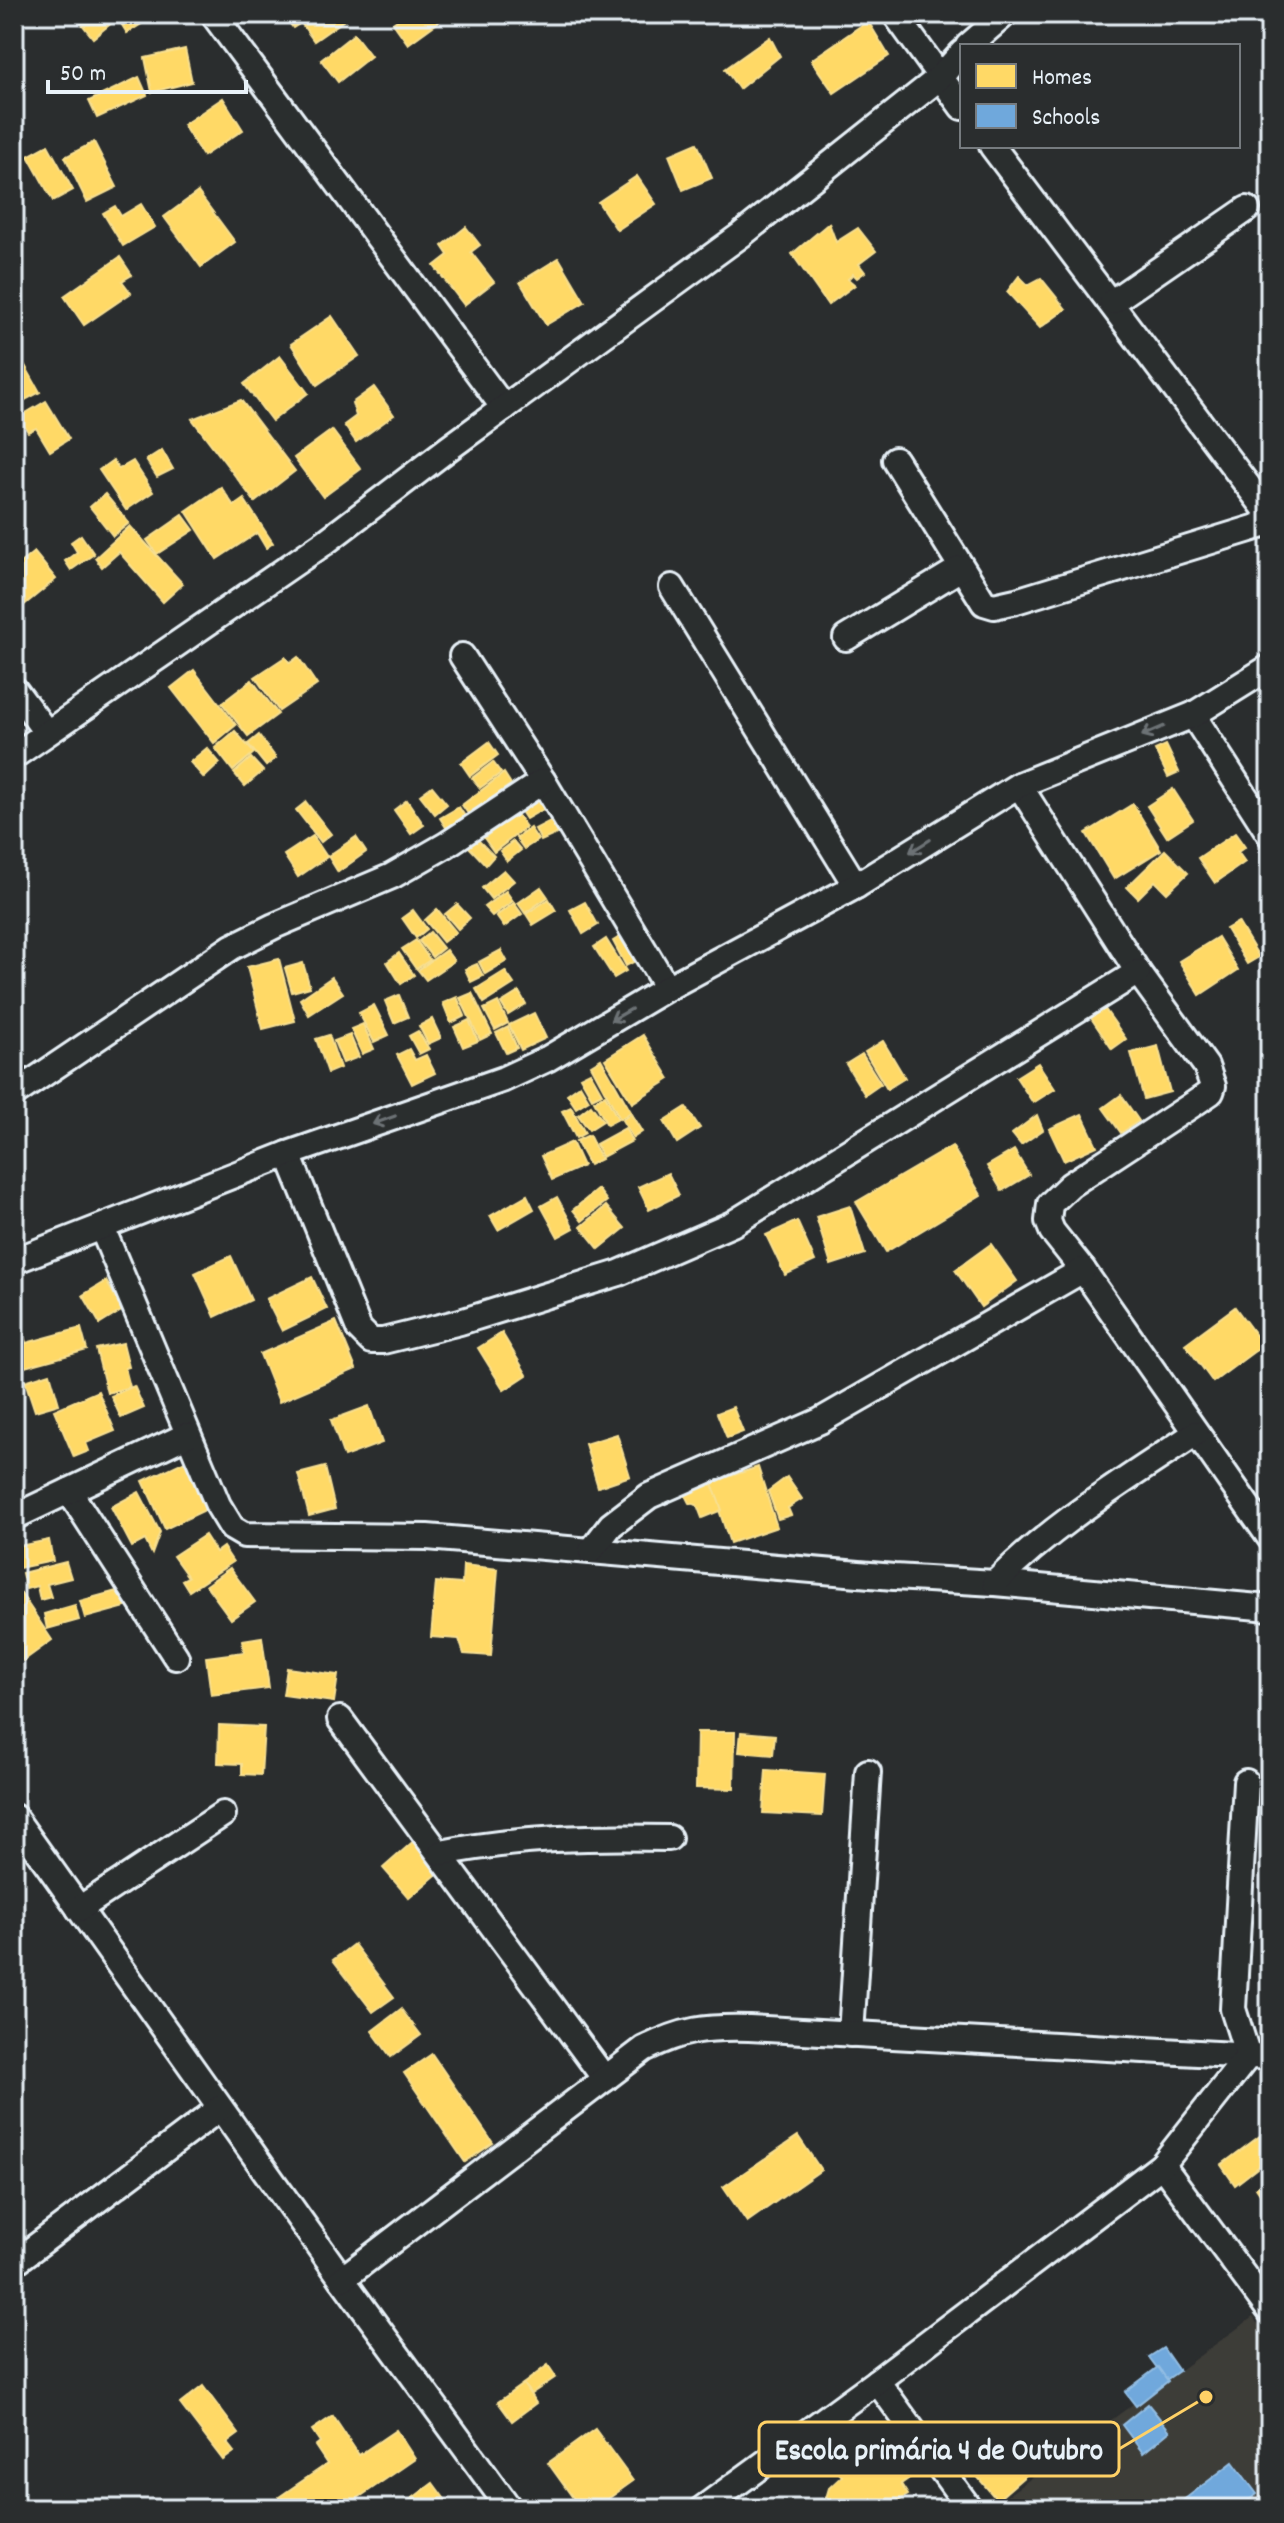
<svg xmlns="http://www.w3.org/2000/svg" width="1284" height="2523" font-family="Dekko,sans-serif">
	<style>
		.built { fill: #3d3c38 }
		.homes { fill: #ffd966; stroke: #f8e092; stroke-width: 2 }
		.schools { fill: #6fa8dc; stroke: #93bee4; stroke-width: 2 }
		.lines { fill: none; stroke-linecap: round; stroke-linejoin: round }
		.minor-casing { stroke: #e8f1f8; stroke-width: 30 }
		.minor { stroke: #2a2d2e; stroke-width: 24 }
		.oneway { stroke: #6c7275 }
		.leader { fill: none; stroke: #ffd166; stroke-width: 3 }
		.callout-dot { fill: #ffd166; stroke: #2a2d2e; stroke-width: 3 }
		.callout { fill: #2a2d2e; stroke: #ffd166; stroke-width: 3 }
		.callout-label { font-size: 30px; text-anchor: middle; font-weight: bold; fill: #e8f1f8 }
	</style>
	<rect width="100%" height="100%" fill="#2a2d2e"/>
	<filter id="ink" filterUnits="userSpaceOnUse"><feTurbulence type="fractalNoise" baseFrequency=".0125" numOctaves="2"/><feDisplacementMap in="SourceGraphic" scale="16" xChannelSelector="R" yChannelSelector="G"/><feConvolveMatrix kernelMatrix="1 2 1 2 8 2 1 2 1" color-interpolation-filters="sRGB"/></filter>
	<g filter="url(#ink)">
		<polygon class="built" points="1253,2317 1270,2341 1270,2509 1001,2509 997,2503"/>
		<g class="homes">
			<polygon points="74,14 109,14 114,21 93,38"/>
			<polygon points="122,14 157,14 127,33 117,17"/>
			<polygon points="283,14 353,14 314,41 301,23 293,28"/>
			<polygon points="405,14 441,14 444,18 408,44 393,23"/>
			<polygon points="868,21 889,56 834,93 811,60"/>
			<polygon points="354,34 371,56 338,82 321,60"/>
			<polygon points="770,37 780,56 739,89 725,69"/>
			<polygon points="185,49 192,82 152,92 145,58"/>
			<polygon points="139,77 147,95 97,118 89,101"/>
			<polygon points="223,98 243,130 203,156 183,125"/>
			<polygon points="94,142 117,187 87,202 65,157"/>
			<polygon points="697,143 712,178 683,190 669,155"/>
			<polygon points="48,145 73,190 53,201 28,156"/>
			<polygon points="637,176 656,204 617,230 598,202"/>
			<polygon points="198,192 235,242 201,267 164,217"/>
			<polygon points="141,204 155,227 123,246 103,213 115,206 121,216"/>
			<polygon points="829,223 836,242 858,228 876,251 859,264 865,272 857,278 853,274 848,279 855,285 828,305 792,254"/>
			<polygon points="466,227 480,245 471,252 494,282 464,305 434,266 448,255 442,246"/>
			<polygon points="120,257 132,275 122,281 131,293 84,325 64,296"/>
			<polygon points="559,258 585,302 546,325 520,282"/>
			<polygon points="1019,276 1028,285 1041,278 1066,309 1040,328 1007,292"/>
			<polygon points="332,316 359,356 317,385 291,344"/>
			<polygon points="14,346 40,392 16,405 14,401"/>
			<polygon points="280,356 308,393 272,421 244,384"/>
			<polygon points="374,387 394,415 356,442 344,425 356,416 352,403"/>
			<polygon points="241,400 295,471 255,502 192,419"/>
			<polygon points="46,401 69,439 50,451 36,428 28,432 19,417"/>
			<polygon points="332,430 361,469 323,497 294,458"/>
			<polygon points="162,450 173,469 157,477 146,460"/>
			<polygon points="113,460 119,469 133,461 153,492 126,510 99,470"/>
			<polygon points="221,487 234,506 244,499 273,543 266,548 257,533 217,559 186,511"/>
			<polygon points="105,494 129,523 113,536 90,507"/>
			<polygon points="183,515 194,530 157,554 147,540"/>
			<polygon points="130,526 183,584 163,602 119,552 102,567 95,558"/>
			<polygon points="81,535 94,554 71,570 65,561 77,552 71,542"/>
			<polygon points="34,552 56,579 18,610 14,604 14,568"/>
			<polygon points="285,657 290,663 298,657 317,685 279,711 255,677"/>
			<polygon points="194,670 236,725 214,743 171,688"/>
			<polygon points="252,680 278,714 248,736 222,703"/>
			<polygon points="235,731 254,753 233,771 215,748"/>
			<polygon points="259,735 276,758 266,766 248,744"/>
			<polygon points="489,742 498,755 470,776 461,763"/>
			<polygon points="1166,745 1179,772 1168,777 1155,750"/>
			<polygon points="207,748 220,763 204,778 190,762"/>
			<polygon points="251,758 263,771 245,786 234,773"/>
			<polygon points="493,762 501,773 480,788 472,778"/>
			<polygon points="504,773 511,784 469,815 462,805"/>
			<polygon points="432,786 447,804 435,814 420,795"/>
			<polygon points="1173,789 1193,820 1167,837 1147,806"/>
			<polygon points="539,793 547,807 526,819 517,805"/>
			<polygon points="407,800 424,825 411,834 394,810"/>
			<polygon points="306,802 331,834 321,842 296,810"/>
			<polygon points="1133,804 1161,850 1114,879 1086,833"/>
			<polygon points="459,807 466,818 447,829 440,818"/>
			<polygon points="516,813 526,827 494,852 484,838"/>
			<polygon points="554,819 561,832 541,841 535,829"/>
			<polygon points="530,828 538,840 524,849 516,838"/>
			<polygon points="1235,833 1245,847 1238,852 1245,862 1215,883 1198,858"/>
			<polygon points="313,836 327,857 298,877 284,855"/>
			<polygon points="356,837 366,852 338,872 328,856"/>
			<polygon points="477,839 494,856 486,865 469,847"/>
			<polygon points="513,841 521,850 507,861 500,851"/>
			<polygon points="1165,850 1188,873 1167,893 1155,881 1138,898 1127,887"/>
			<polygon points="504,870 514,881 491,899 482,888"/>
			<polygon points="541,887 548,897 525,913 518,903"/>
			<polygon points="506,891 513,901 492,916 484,907"/>
			<polygon points="549,899 556,911 533,925 526,914"/>
			<polygon points="585,902 598,925 583,934 570,910"/>
			<polygon points="514,903 522,914 504,927 496,916"/>
			<polygon points="457,904 470,918 458,929 445,914"/>
			<polygon points="437,909 456,932 443,942 425,920"/>
			<polygon points="413,910 427,929 416,938 402,918"/>
			<polygon points="1238,922 1259,957 1247,964 1226,929"/>
			<polygon points="430,932 443,948 432,957 419,941"/>
			<polygon points="623,935 637,960 626,966 613,941"/>
			<polygon points="1218,937 1238,970 1200,995 1179,961"/>
			<polygon points="606,939 626,971 614,978 594,947"/>
			<polygon points="416,940 430,960 416,969 402,949"/>
			<polygon points="446,950 454,961 426,980 418,970"/>
			<polygon points="501,950 507,961 485,974 479,962"/>
			<polygon points="399,953 414,975 401,984 387,962"/>
			<polygon points="279,959 295,1021 263,1029 247,967"/>
			<polygon points="303,963 310,987 292,992 285,968"/>
			<polygon points="477,964 483,976 471,982 465,969"/>
			<polygon points="505,971 514,984 484,1003 476,989"/>
			<polygon points="332,977 343,993 309,1015 300,999"/>
			<polygon points="519,992 526,1004 508,1015 501,1003"/>
			<polygon points="472,993 492,1034 480,1040 460,998"/>
			<polygon points="399,995 408,1017 394,1023 385,1001"/>
			<polygon points="457,997 465,1016 451,1023 443,1003"/>
			<polygon points="498,1002 508,1023 495,1030 484,1009"/>
			<polygon points="374,1005 389,1035 374,1042 359,1013"/>
			<polygon points="1102,1005 1126,1039 1112,1049 1089,1015"/>
			<polygon points="534,1013 546,1038 521,1050 509,1025"/>
			<polygon points="432,1019 441,1038 428,1044 419,1026"/>
			<polygon points="469,1020 478,1041 463,1047 454,1027"/>
			<polygon points="363,1024 374,1049 362,1054 351,1029"/>
			<polygon points="508,1027 517,1048 506,1053 496,1033"/>
			<polygon points="418,1031 429,1049 419,1054 409,1036"/>
			<polygon points="329,1035 340,1068 328,1073 316,1039"/>
			<polygon points="350,1035 359,1057 343,1063 334,1041"/>
			<polygon points="643,1035 670,1079 632,1103 605,1059"/>
			<polygon points="883,1041 905,1078 887,1089 865,1052"/>
			<polygon points="1158,1046 1170,1092 1144,1099 1131,1053"/>
			<polygon points="409,1049 415,1060 426,1055 435,1073 412,1084 397,1055"/>
			<polygon points="862,1054 881,1084 865,1095 846,1064"/>
			<polygon points="601,1059 631,1112 620,1119 591,1065"/>
			<polygon points="1038,1063 1055,1089 1033,1103 1016,1077"/>
			<polygon points="590,1072 602,1093 592,1098 580,1077"/>
			<polygon points="580,1085 589,1100 576,1108 567,1094"/>
			<polygon points="605,1095 618,1119 607,1125 594,1101"/>
			<polygon points="1121,1095 1139,1121 1121,1133 1103,1108"/>
			<polygon points="591,1105 603,1121 589,1130 578,1115"/>
			<polygon points="571,1107 585,1133 576,1138 562,1111"/>
			<polygon points="686,1107 700,1128 677,1143 664,1121"/>
			<polygon points="631,1114 642,1132 633,1138 622,1120"/>
			<polygon points="1082,1114 1097,1146 1064,1161 1049,1129"/>
			<polygon points="1037,1115 1043,1130 1021,1145 1012,1134"/>
			<polygon points="625,1128 632,1141 602,1157 596,1144"/>
			<polygon points="589,1135 601,1159 589,1165 576,1141"/>
			<polygon points="572,1142 583,1166 552,1180 541,1156"/>
			<polygon points="952,1146 981,1195 886,1252 856,1202"/>
			<polygon points="1014,1150 1029,1175 1002,1191 987,1166"/>
			<polygon points="668,1173 679,1195 649,1210 638,1187"/>
			<polygon points="598,1189 607,1201 582,1221 573,1210"/>
			<polygon points="527,1195 534,1209 498,1230 490,1216"/>
			<polygon points="557,1197 574,1228 558,1237 541,1206"/>
			<polygon points="606,1206 625,1228 599,1249 581,1227"/>
			<polygon points="850,1206 865,1254 831,1265 816,1217"/>
			<polygon points="797,1221 815,1261 785,1275 766,1235"/>
			<polygon points="991,1244 1017,1281 981,1307 955,1270"/>
			<polygon points="231,1256 251,1300 215,1317 195,1273"/>
			<polygon points="312,1277 327,1309 282,1331 266,1299"/>
			<polygon points="106,1281 123,1310 100,1324 83,1295"/>
			<polygon points="1235,1307 1263,1345 1213,1382 1185,1344"/>
			<polygon points="17,1312 26,1343 81,1328 87,1350 14,1370 14,1313"/>
			<polygon points="336,1321 356,1369 279,1402 260,1354"/>
			<polygon points="502,1333 527,1375 504,1390 478,1348"/>
			<polygon points="123,1343 129,1367 125,1368 130,1387 107,1393 96,1349"/>
			<polygon points="50,1373 59,1404 35,1411 25,1381"/>
			<polygon points="134,1386 144,1408 121,1418 111,1396"/>
			<polygon points="98,1391 115,1431 86,1443 89,1451 74,1457 54,1410"/>
			<polygon points="369,1406 382,1443 344,1457 331,1420"/>
			<polygon points="733,1407 743,1432 727,1438 717,1413"/>
			<polygon points="617,1434 630,1476 598,1487 585,1444"/>
			<polygon points="185,1461 207,1509 165,1529 143,1481"/>
			<polygon points="325,1467 335,1509 309,1516 298,1474"/>
			<polygon points="758,1467 777,1527 730,1543 710,1483"/>
			<polygon points="787,1477 802,1499 788,1508 791,1515 778,1519 768,1491"/>
			<polygon points="711,1481 722,1510 702,1518 697,1505 689,1503 685,1495 690,1488"/>
			<polygon points="139,1492 160,1532 152,1554 145,1540 132,1547 111,1507"/>
			<polygon points="205,1535 216,1552 223,1547 233,1562 189,1591 182,1580 188,1577 173,1556"/>
			<polygon points="49,1540 53,1561 14,1569 14,1547"/>
			<polygon points="66,1562 71,1578 47,1584 51,1597 40,1600 37,1586 26,1589 22,1573"/>
			<polygon points="463,1565 498,1569 491,1656 464,1654 459,1639 431,1637 436,1582 462,1584"/>
			<polygon points="230,1568 255,1602 231,1619 206,1585"/>
			<polygon points="124,1589 129,1606 85,1618 80,1601"/>
			<polygon points="20,1592 52,1640 23,1661 14,1648 14,1596"/>
			<polygon points="75,1605 79,1620 47,1629 44,1614"/>
			<polygon points="262,1637 269,1688 211,1695 206,1657 244,1652 242,1640"/>
			<polygon points="287,1668 338,1675 334,1702 283,1695"/>
			<polygon points="219,1725 264,1727 261,1775 242,1774 242,1764 218,1763"/>
			<polygon points="697,1732 735,1732 734,1789 696,1788"/>
			<polygon points="741,1732 775,1735 773,1755 739,1752"/>
			<polygon points="766,1770 825,1774 822,1816 763,1813"/>
			<polygon points="416,1839 442,1870 409,1898 383,1868"/>
			<polygon points="354,1944 394,1997 373,2012 333,1960"/>
			<polygon points="401,2009 421,2035 391,2057 372,2031"/>
			<polygon points="432,2054 493,2143 465,2162 404,2073"/>
			<polygon points="1264,2133 1270,2141 1270,2158 1235,2185 1221,2165"/>
			<polygon points="798,2136 821,2170 747,2222 723,2187"/>
			<polygon points="1270,2179 1270,2221 1262,2209 1268,2206 1256,2188"/>
			<polygon points="548,2365 556,2377 531,2394 523,2384"/>
			<polygon points="523,2384 536,2403 512,2421 498,2402"/>
			<polygon points="203,2386 239,2434 227,2443 234,2452 223,2460 180,2404"/>
			<polygon points="333,2416 359,2455 396,2430 415,2459 342,2509 287,2509 279,2497 327,2464 315,2446 320,2442 312,2430"/>
			<polygon points="1001,2426 1011,2439 1020,2431 1026,2433 1047,2457 997,2500 969,2467 986,2453 979,2444"/>
			<polygon points="595,2429 633,2481 594,2509 581,2509 548,2463"/>
			<polygon points="851,2448 858,2452 871,2467 894,2452 911,2477 901,2484 908,2495 894,2504 898,2509 834,2509 826,2498 829,2488 842,2476 832,2465"/>
			<polygon points="433,2483 452,2509 398,2509"/>
		</g>
		<g class="schools">
			<polygon points="1163,2348 1179,2371 1166,2380 1149,2357"/>
			<polygon points="1158,2367 1168,2381 1136,2406 1125,2392"/>
			<polygon points="1148,2404 1170,2431 1143,2453 1122,2425"/>
			<polygon points="1233,2462 1257,2494 1237,2509 1172,2509"/>
		</g>
		<g class="lines">
			<defs>
				<g id="minor">
					<polyline points="213,14 504,408"/>
					<polyline points="895,14 962,107"/>
					<polyline points="968,46 1005,14"/>
					<polyline points="992,146 1270,515"/>
					<polyline points="1112,302 1247,209"/>
					<polyline points="895,460 984,603 994,606 1016,601 1270,523"/>
					<polyline points="672,587 856,886"/>
					<polyline points="846,638 961,568"/>
					<polyline points="462,656 543,781 667,988"/>
					<polyline points="14,689 46,732"/>
					<polyline points="1193,715 1270,835"/>
					<polyline points="14,756 324,543 449,448 741,235 939,78 962,53"/>
					<polyline points="1019,785 1138,972 1206,1066 1213,1086 1211,1092 1195,1103 1070,1185 1050,1204 1048,1221 1052,1231 1083,1270 1270,1538"/>
					<polyline points="14,1094 232,947 274,926 392,876 446,845 543,781"/>
					<polyline points="288,1154 359,1329 371,1341 383,1341 460,1322 619,1273 732,1224 1138,972"/>
					<polyline points="102,1228 218,1505 232,1528 244,1535 427,1537 894,1577 995,1583 1270,1608"/>
					<polyline points="14,1261 288,1154 504,1079 547,1059 667,988 856,886 1019,785 1193,715 1270,667"/>
					<polyline points="69,1491 176,1657"/>
					<polyline points="14,1517 187,1435"/>
					<polyline points="591,1551 611,1525 649,1496 820,1421 1083,1270"/>
					<path d="M995,1583c59,-60 131,-103 201,-150"/>
					<polyline points="340,1719 605,2079"/>
					<polyline points="14,1817 342,2279 510,2509"/>
					<path d="M441,1853c78,-15 149,-17 228,-15"/>
					<polyline points="79,1909 223,1814"/>
					<polyline points="851,2034 868,1772"/>
					<polyline points="1162,2165 1270,2311"/>
					<polyline points="14,2263 220,2108"/>
					<path d="M342,2279l302,-230c41,-20 60,-22 105,-21l521,29"/>
					<polyline points="877,2381 970,2509"/>
					<polyline points="702,2509 877,2381 1162,2165 1248,2056 1233,2009 1246,1782"/>
				</g>
			</defs>
			<use href="#minor" class="minor-casing"/>
			<use href="#minor" class="minor"/>
		</g>
		<defs><path id="oneway-shaft" d="M-6 0H5M1.5-3L5.5 0L1.5 3" fill="none" stroke-width="1.6" stroke-linecap="round" stroke-linejoin="round" transform="scale(2)"/></defs>
		<g class="oneway">
			<use href="#oneway-shaft" transform="translate(1153 731) rotate(157)"/>
			<use href="#oneway-shaft" transform="translate(920 846) rotate(148)"/>
			<use href="#oneway-shaft" transform="translate(621 1015) rotate(150)"/>
			<use href="#oneway-shaft" transform="translate(384 1120) rotate(160)"/>
		</g>
	</g>
	<path class="leader" d="M1206 2397L1119 2449"/>
	<circle class="callout-dot" cx="1206" cy="2397" r="8"/>
	<rect class="callout" x="759" y="2422" width="360" height="54" rx="8"/>
	<g class="callout-label">
		<text x="939" y="2459">Escola primária 4 de Outubro</text>
	</g>
	<rect width="1284" height="2523" fill="none" stroke="#2a2d2e" stroke-width="48"/>
	<rect x="24" y="24" width="1236" height="2475" fill="none" stroke="#e8f1f8" stroke-width="3" filter="url(#ink)"/>
	<rect x="960" y="44" width="280" height="104" fill="#2a2d2e" stroke="#767b7f" stroke-width="2"/>
	<rect x="976" y="64" width="40" height="24" fill="#ffd966" stroke="#767b7f" stroke-width="2"/>
	<text x="1032" y="84" font-size="24" fill="#e8f1f8">Homes</text>
	<rect x="976" y="104" width="40" height="24" fill="#6fa8dc" stroke="#767b7f" stroke-width="2"/>
	<text x="1032" y="124" font-size="24" fill="#e8f1f8">Schools</text>
	<path d="M48 80v12h198v-12" fill="none" stroke="#e8f1f8" stroke-width="4"/>
	<text x="60" y="80" font-size="24" fill="#e8f1f8" stroke="#2a2d2e" stroke-width="6" paint-order="stroke">50 m</text>
</svg>
